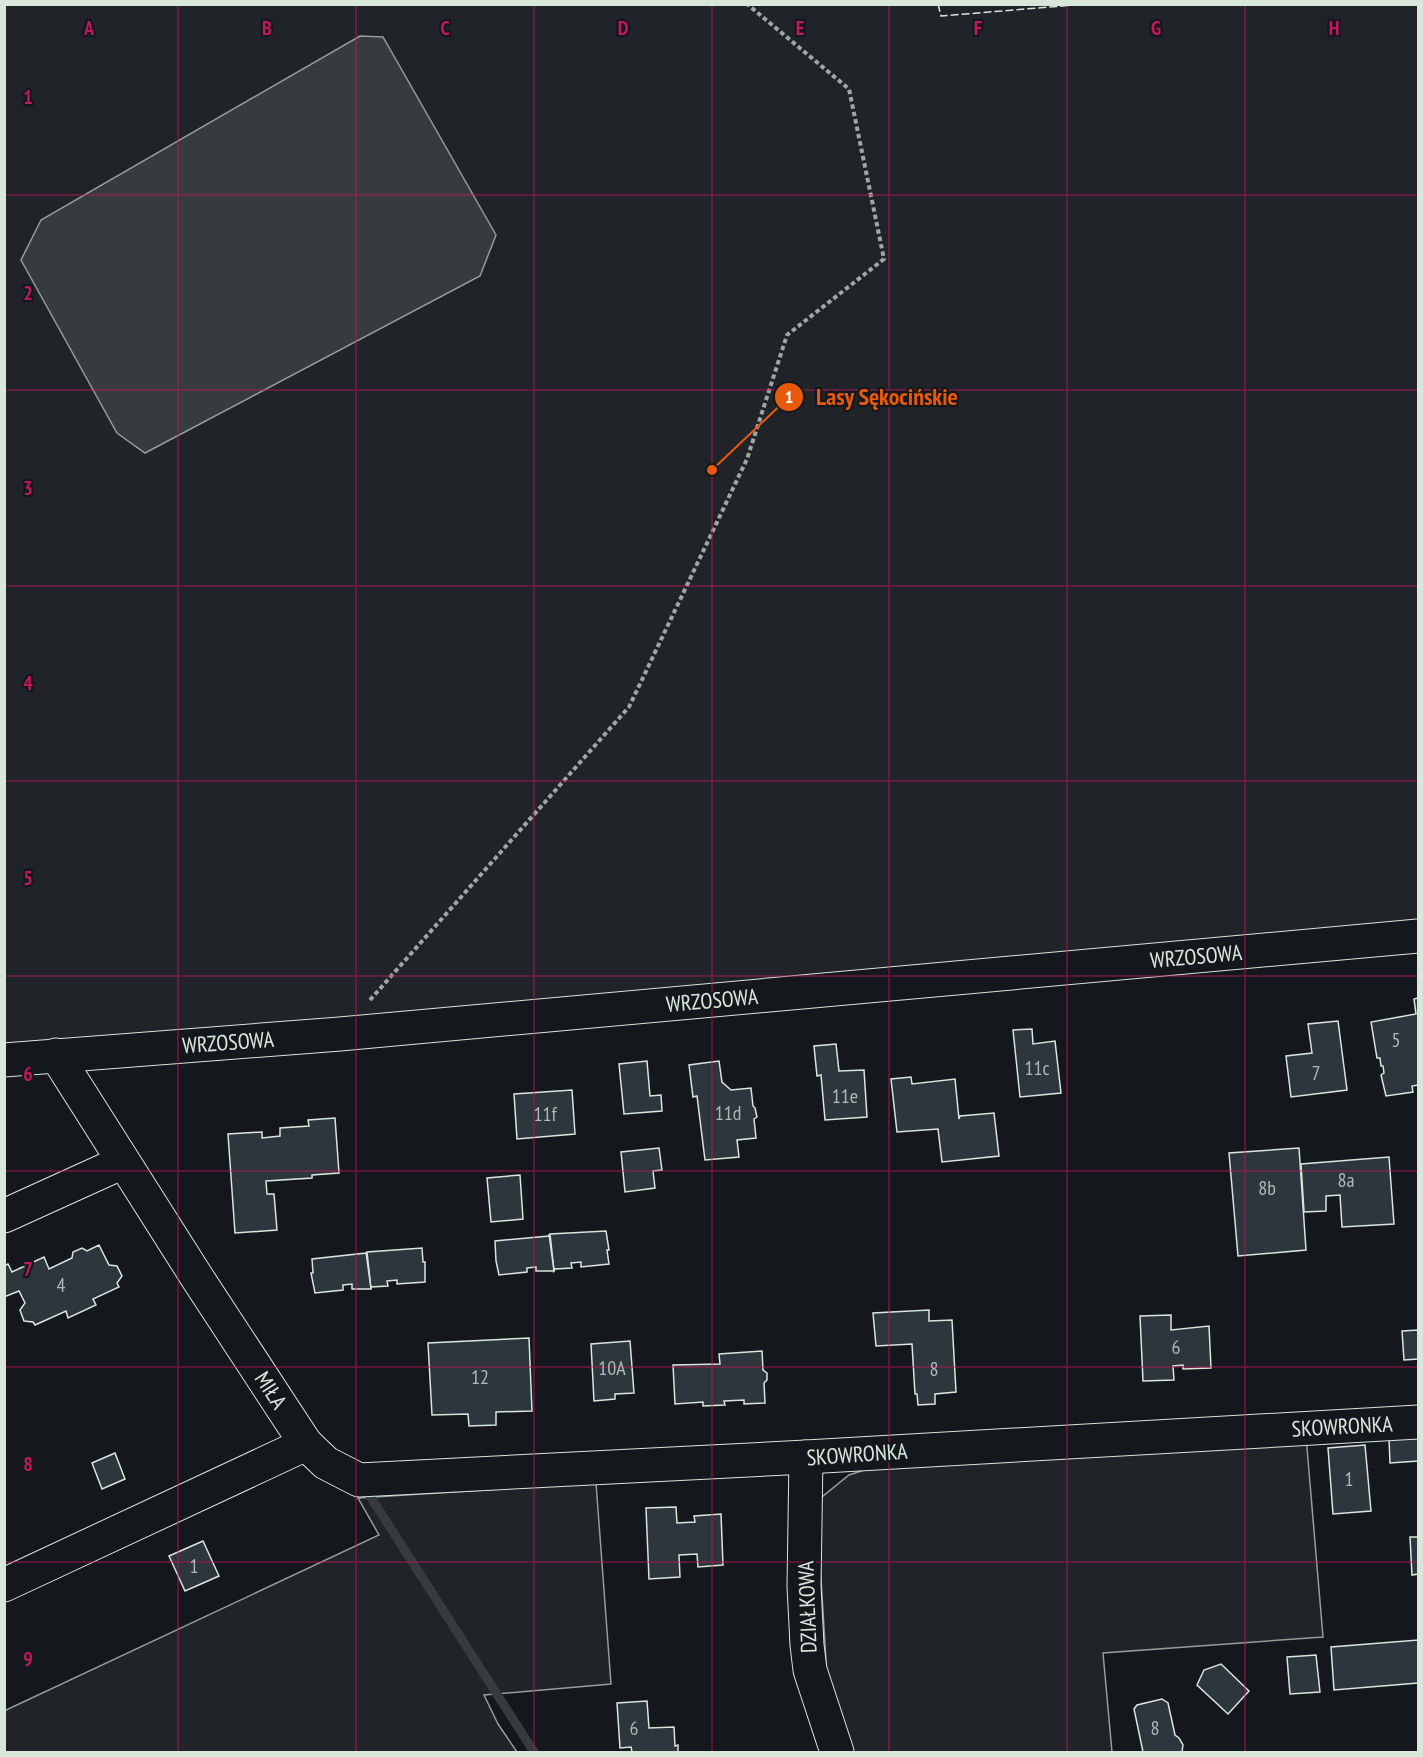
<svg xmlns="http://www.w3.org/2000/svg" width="1423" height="1757" font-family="'PT Sans Narrow',sans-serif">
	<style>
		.green { fill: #202428; stroke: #939e99; stroke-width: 1.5 }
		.water { fill: #363b3e; stroke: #939e99; stroke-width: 1.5 }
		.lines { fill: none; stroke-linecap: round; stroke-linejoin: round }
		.stream { stroke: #363b3e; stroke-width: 9 }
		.building { fill: #2c363c; stroke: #d8e6dc; stroke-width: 1.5 }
		.minor-casing { stroke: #d8e6dc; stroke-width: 35 }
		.path { stroke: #9da8a2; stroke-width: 4; stroke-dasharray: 4.5 3; stroke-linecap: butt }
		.minor { stroke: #14181c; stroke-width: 33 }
		.fence { stroke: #d8e6dc; stroke-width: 1.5; stroke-dasharray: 8 3; stroke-linecap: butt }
		.grid { fill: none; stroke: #c2185b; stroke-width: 1.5; stroke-opacity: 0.55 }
		.labels { text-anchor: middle; stroke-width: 4.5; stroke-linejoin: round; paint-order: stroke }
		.number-label { font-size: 20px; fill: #adbab4 }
		.street-label { font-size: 22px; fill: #d8e6dc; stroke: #14181c }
		.grid-label { font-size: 20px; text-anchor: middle; font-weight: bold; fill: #c2185b; stroke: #14181c; stroke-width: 4.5; stroke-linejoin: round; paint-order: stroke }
		.leader { fill: none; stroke: #e8590c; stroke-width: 2 }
		.callout-dot { fill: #e8590c; stroke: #14181c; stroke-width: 2 }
		.mark-label { font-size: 18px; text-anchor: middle; font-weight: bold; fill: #fff }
		.callout-label { font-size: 24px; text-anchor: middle; font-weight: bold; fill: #e8590c; stroke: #14181c; stroke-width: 4.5; stroke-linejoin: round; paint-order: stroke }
	</style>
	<rect width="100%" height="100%" fill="#14181c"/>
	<g class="green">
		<polygon points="4,5 1418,5 1418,924 5,1050"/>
		<polygon points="1306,1436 1323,1637 1103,1653 1112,1752 851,1752 827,1677 818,1529 822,1497 849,1475 886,1463"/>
		<polygon points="596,1483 611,1684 484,1695 498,1724 517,1752 5,1752 4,1711 379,1535 358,1498"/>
	</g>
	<polygon class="water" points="360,36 383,37 496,235 480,276 145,453 117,433 21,260 41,220"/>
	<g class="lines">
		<polyline class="stream" points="370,1496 534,1752"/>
	</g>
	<g class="building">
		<polygon points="1418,998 1418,1085 1412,1086 1413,1092 1386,1096 1381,1075 1384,1073 1383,1066 1381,1066 1380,1058 1377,1058 1371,1022 1416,1014 1414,999"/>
		<polygon points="1338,1021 1347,1090 1291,1097 1286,1056 1312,1053 1308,1024"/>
		<polygon points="1032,1029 1033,1044 1055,1041 1061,1093 1020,1097 1013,1030"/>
		<polygon points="836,1044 839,1071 864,1070 867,1117 825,1120 821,1075 817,1076 814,1046"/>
		<polygon points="647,1061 650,1096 661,1095 662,1111 624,1114 619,1064"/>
		<polygon points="719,1061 722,1082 731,1090 751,1088 753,1106 755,1108 757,1117 754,1119 756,1138 737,1140 739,1157 705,1160 697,1096 693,1097 689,1065"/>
		<polygon points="911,1077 912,1084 955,1079 959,1119 960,1116 994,1113 999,1156 942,1162 938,1129 897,1132 891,1079"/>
		<polygon points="572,1090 575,1134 517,1139 514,1094"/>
		<polygon points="335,1118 339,1173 312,1175 312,1178 266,1181 267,1194 274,1194 277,1230 235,1233 228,1134 262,1132 262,1138 280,1136 280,1128 309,1126 308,1120"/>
		<polygon points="659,1148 662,1170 653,1171 655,1188 625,1192 621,1152"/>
		<polygon points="1299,1148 1306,1250 1238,1256 1229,1153"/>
		<polygon points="1389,1157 1394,1224 1342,1227 1340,1195 1326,1196 1326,1211 1304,1212 1301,1164"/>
		<polygon points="520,1175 523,1219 491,1222 487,1178"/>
		<polygon points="606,1231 609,1250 607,1250 609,1264 581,1267 581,1262 571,1263 572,1268 555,1269 554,1271 550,1234"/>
		<polygon points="549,1234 554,1271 536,1271 536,1267 527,1268 527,1272 499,1275 496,1261 495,1241 549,1236"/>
		<polygon points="99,1245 109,1265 117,1266 122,1276 117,1283 119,1287 93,1299 96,1305 68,1318 66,1311 35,1325 33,1322 24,1321 20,1310 25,1303 19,1291 4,1297 4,1266 8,1264 12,1272 44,1257 49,1269 72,1258 73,1252 82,1248 87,1251"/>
		<polygon points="422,1248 423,1262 425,1262 425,1282 397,1284 397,1280 387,1281 388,1286 371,1287 371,1289 367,1252"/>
		<polygon points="366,1252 371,1289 352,1289 352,1284 343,1285 343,1290 315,1293 311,1273 313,1273 312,1259 366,1253"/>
		<polygon points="929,1310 929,1321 952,1320 956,1392 935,1394 935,1404 918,1405 917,1394 915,1394 912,1344 876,1346 873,1313"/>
		<polygon points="1171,1315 1171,1330 1209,1326 1211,1368 1183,1369 1183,1365 1173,1366 1174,1380 1143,1381 1140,1316"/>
		<polygon points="1418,1330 1418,1359 1404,1360 1402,1331"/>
		<polygon points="529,1338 532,1411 496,1412 496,1425 469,1426 468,1414 432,1415 428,1343"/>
		<polygon points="630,1341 634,1393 615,1394 615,1399 594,1401 591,1344"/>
		<polygon points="762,1351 763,1370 767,1373 767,1380 764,1383 765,1403 744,1404 744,1400 724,1401 725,1405 703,1406 703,1402 675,1404 673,1365 720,1364 719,1354"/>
		<polygon points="1418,1437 1418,1461 1390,1463 1389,1439"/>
		<polygon points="1365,1445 1371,1511 1333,1514 1328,1448"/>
		<polygon points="115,1453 125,1479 102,1489 92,1463"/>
		<polygon points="676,1507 677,1523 695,1522 694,1516 721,1514 723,1565 698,1567 697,1554 679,1555 680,1577 649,1579 646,1508"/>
		<polygon points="1410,1537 1418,1537 1418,1574 1412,1575"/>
		<polygon points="203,1541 219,1576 185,1591 169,1556"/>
		<polygon points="1418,1640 1418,1683 1334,1690 1331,1647"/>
		<polygon points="1316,1655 1320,1692 1290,1694 1287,1657"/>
		<polygon points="1221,1664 1249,1691 1228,1714 1197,1685 1204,1670"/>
		<polygon points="1162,1699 1168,1703 1175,1735 1179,1738 1183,1745 1182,1752 1143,1752 1134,1709 1137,1705"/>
		<polygon points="647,1701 649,1728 674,1727 675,1746 678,1745 678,1752 632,1752 631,1747 620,1748 617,1703"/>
	</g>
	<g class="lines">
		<defs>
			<g id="minor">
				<polyline points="56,1055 198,1279 306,1444 326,1463 359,1480 806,1457 1418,1422"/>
				<polyline points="4,1060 340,1034 1418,936"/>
				<polyline points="4,1216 123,1162"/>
				<polyline points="806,1457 804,1586 807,1645 810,1670 837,1752"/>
				<polyline points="4,1585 306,1444"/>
			</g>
		</defs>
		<use href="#minor" class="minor-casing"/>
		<polyline class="path" points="370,1000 629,707 747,459 787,335 884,259 849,89 747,4"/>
		<use href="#minor" class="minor"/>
		<polyline class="fence" points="938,4 941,16 1086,4"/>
	</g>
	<path class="grid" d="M178,4v1748M356,4v1748M534,4v1748M712,4v1748M889,4v1748M1067,4v1748M1245,4v1748M4,195h1414M4,390h1414M4,586h1414M4,781h1414M4,976h1414M4,1171h1414M4,1367h1414M4,1562h1414"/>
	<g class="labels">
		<g class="number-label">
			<text x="1396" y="1047">5</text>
			<text x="1037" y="1075">11c</text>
			<text x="1316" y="1080">7</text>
			<text x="845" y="1103">11e</text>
			<text x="728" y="1120">11d</text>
			<text x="545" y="1121">11f</text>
			<text x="1346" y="1187">8a</text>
			<text x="1267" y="1195">8b</text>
			<text x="61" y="1292">4</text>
			<text x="1176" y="1354">6</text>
			<text x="612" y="1375">10A</text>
			<text x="934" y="1376">8</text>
			<text x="480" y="1384">12</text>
			<text x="1349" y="1486">1</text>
			<text x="194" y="1573">1</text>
			<text x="634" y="1735">6</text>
			<text x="1155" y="1735">8</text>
		</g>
		<g class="street-label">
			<text transform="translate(1196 956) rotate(-5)" y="8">WRZOSOWA</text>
			<text transform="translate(712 1000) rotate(-5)" y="8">WRZOSOWA</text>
			<text transform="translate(228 1042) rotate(-4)" y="8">WRZOSOWA</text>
			<text transform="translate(271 1390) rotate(57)" y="8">MIŁA</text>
			<text transform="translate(1342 1426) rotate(-3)" y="8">SKOWRONKA</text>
			<text transform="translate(857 1454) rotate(-4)" y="8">SKOWRONKA</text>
			<text transform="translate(807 1607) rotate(-92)" y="8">DZIAŁKOWA</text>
		</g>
	</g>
	<g class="grid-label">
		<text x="89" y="35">A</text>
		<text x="267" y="35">B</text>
		<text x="445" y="35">C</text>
		<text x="623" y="35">D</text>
		<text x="800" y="35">E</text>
		<text x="978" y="35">F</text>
		<text x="1156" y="35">G</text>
		<text x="1334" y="35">H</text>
		<text x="28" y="104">1</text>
		<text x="28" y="300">2</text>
		<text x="28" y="495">3</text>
		<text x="28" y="690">4</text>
		<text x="28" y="885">5</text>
		<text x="28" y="1081">6</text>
		<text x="28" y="1276">7</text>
		<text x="28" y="1471">8</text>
		<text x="28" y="1666">9</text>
	</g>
	<path class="leader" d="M712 470L789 397"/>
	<g class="callout-dot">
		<circle cx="712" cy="470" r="6"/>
		<circle cx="789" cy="397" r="15"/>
	</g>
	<g class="mark-label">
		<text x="789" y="403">1</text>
	</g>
	<g class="callout-label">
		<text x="887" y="405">Lasy Sękocińskie</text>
	</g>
	<rect width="1423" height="1757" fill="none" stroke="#d8e6dc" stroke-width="12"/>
</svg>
